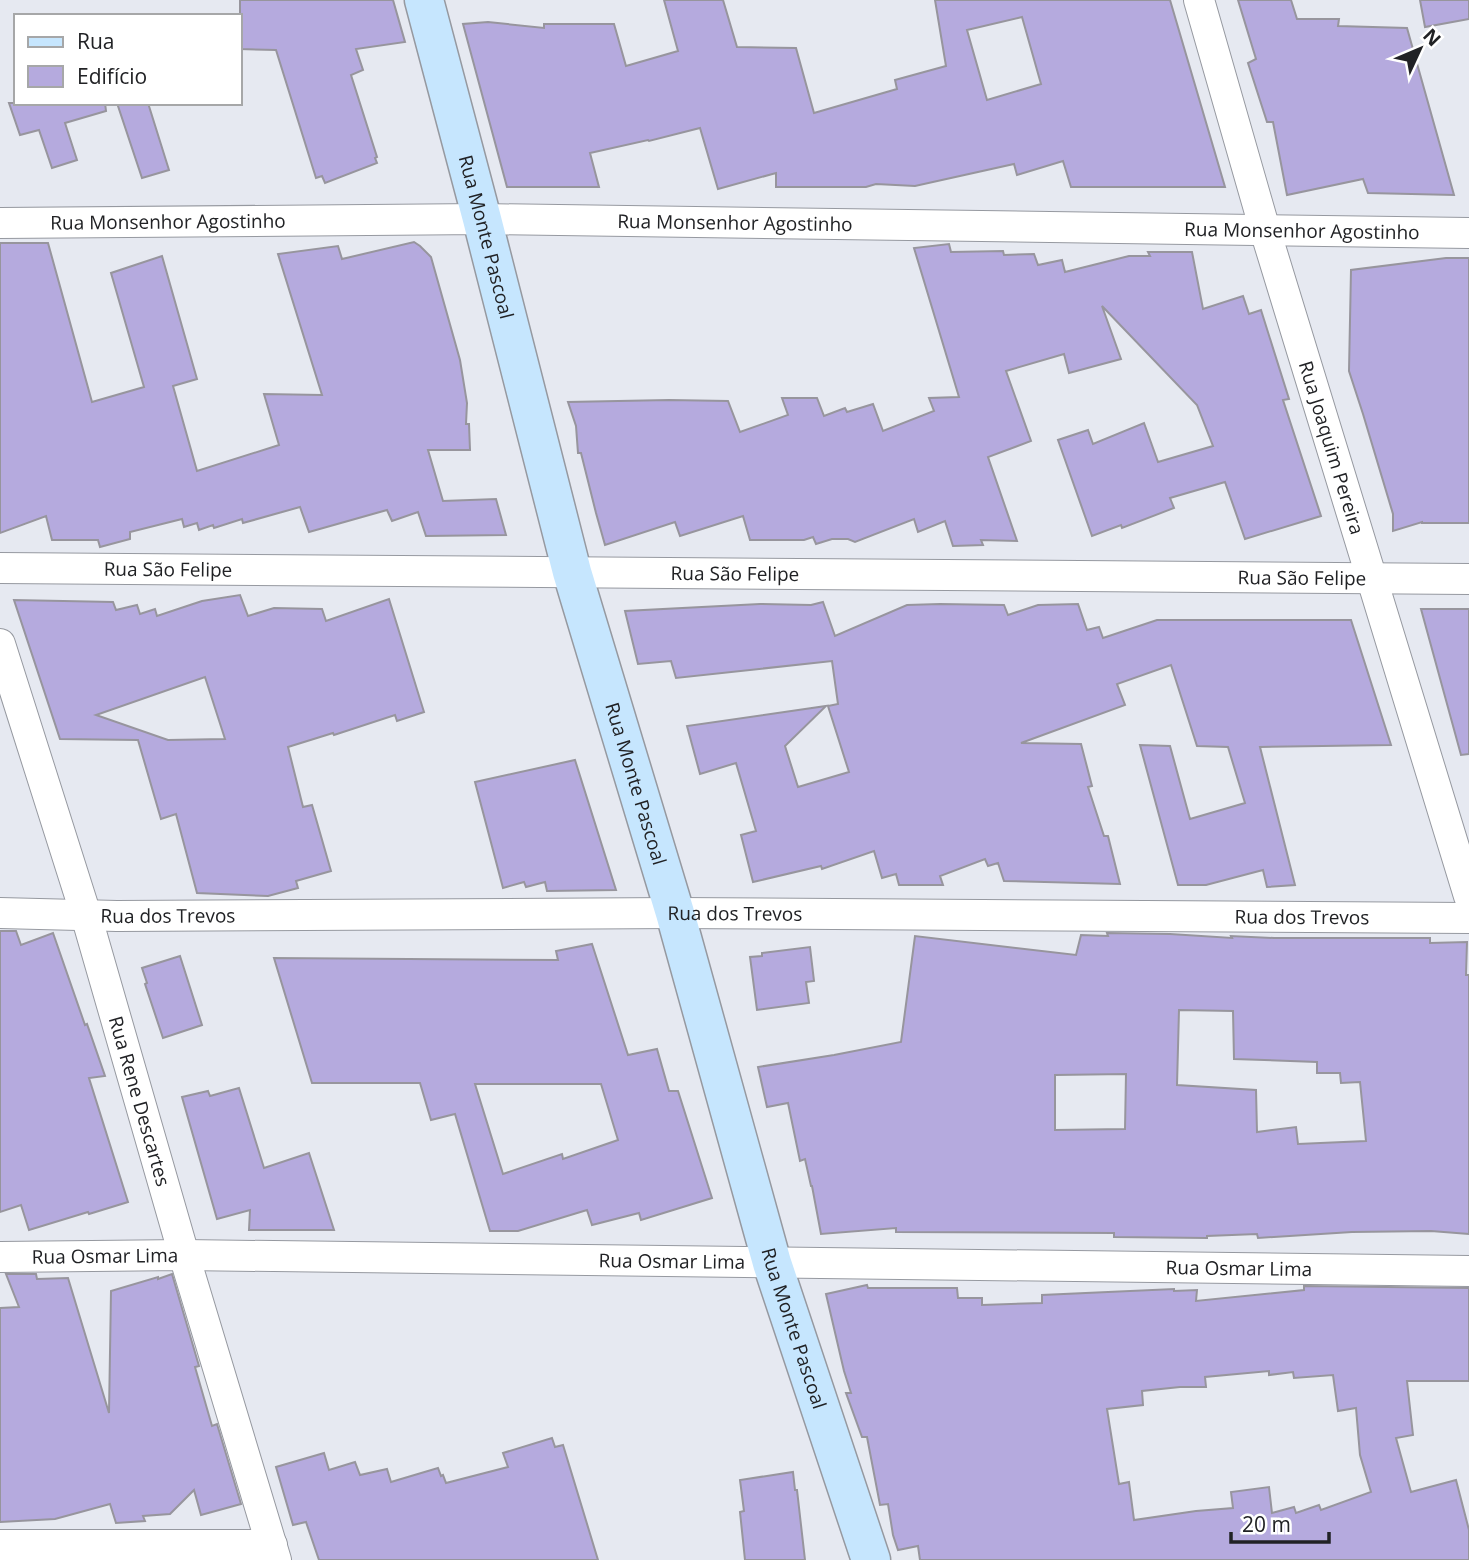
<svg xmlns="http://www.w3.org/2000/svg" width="1469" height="1560" font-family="'Open Sans',sans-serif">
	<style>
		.building { fill: #b5aade; stroke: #97959d; stroke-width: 2; fill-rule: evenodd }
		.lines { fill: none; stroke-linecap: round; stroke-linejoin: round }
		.street-casing { stroke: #9699a0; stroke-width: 32 }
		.secondary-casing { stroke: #9699a0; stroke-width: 41 }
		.street { stroke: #fff; stroke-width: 30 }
		.secondary { stroke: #c6e6fe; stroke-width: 38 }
		.labels { text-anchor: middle; stroke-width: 6; stroke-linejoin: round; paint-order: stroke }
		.street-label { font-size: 19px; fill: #212225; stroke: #fff }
	</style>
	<rect width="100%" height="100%" fill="#e6e9f1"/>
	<g class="building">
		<polygon points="240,0 393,0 405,42 356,49 363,70 351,75 377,157 375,158 377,163 325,183 322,176 316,178 276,50 240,49"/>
		<path d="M664,0h59l14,47 59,1 18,65 83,-24 -2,-9 51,-14 -11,-66h235l55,187h-154l-8,-26 -46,14 -3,-11 -99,22 -39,-2 -10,3h-90v-14l-58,16 -18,-61 -51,13 -1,-1 -58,13 9,34h-92l-44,-163 25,-2 56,6v-4h70l12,42 52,-15zM1022,17l19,67 -54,16 -20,-70z"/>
		<polygon points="1238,0 1291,0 1297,19 1339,19 1338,26 1407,28 1454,195 1368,193 1363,179 1287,195 1273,122 1267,122 1248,63 1256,59"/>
		<polygon points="1420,0 1469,0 1469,19 1425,27"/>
		<polygon points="9,103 105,103 106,111 65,123 77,160 52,168 39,130 20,135"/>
		<polygon points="117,103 148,103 169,170 142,178"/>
		<polygon points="414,242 420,246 431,257 460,360 467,403 466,424 469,424 470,450 428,450 443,501 496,499 506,535 426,536 418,512 392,521 387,510 309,532 300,507 243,523 242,519 214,528 213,525 199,530 197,523 184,527 182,519 130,532 130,539 100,547 98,540 52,540 46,516 0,533 0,243 48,243 92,402 144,387 111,273 162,256 197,379 173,386 197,471 279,445 264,394 322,395 278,254 338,246 342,259"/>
		<polygon points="949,244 951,252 1003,251 1004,255 1034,254 1038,265 1062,260 1065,272 1129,256 1150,256 1148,252 1192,252 1203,309 1243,296 1249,314 1261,310 1289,399 1283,400 1321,516 1245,539 1225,482 1170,498 1174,508 1122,528 1121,525 1092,536 1058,440 1088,430 1093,444 1144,423 1158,462 1213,446 1197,405 1102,306 1121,359 1069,373 1064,354 1006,371 1031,441 988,457 1017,541 981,540 983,545 953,546 945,521 918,532 914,519 855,542 848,539 832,539 816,544 813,537 804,540 750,540 743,516 680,536 675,522 605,545 596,513 581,453 578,453 576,426 568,402 669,400 728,401 740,432 788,415 782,398 817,398 824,416 845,408 847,412 873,404 883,431 934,411 929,398 959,397 914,248"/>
		<polygon points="1446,258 1469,258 1469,523 1422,523 1422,522 1393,531 1393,514 1363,414 1349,371 1351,270"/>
		<path d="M240,595l8,21 26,-8 48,1 4,12 63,-22 35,113 -27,9 -2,-6 -61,20 -1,-2 -45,14 15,60 9,-2 19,66 -35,10 2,7 -30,8 -71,-3 -21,-79 -15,5 -23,-79 -78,-1 -46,-139 99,2 3,8 21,-5 3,9 15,-5 2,7 45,-15zM205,677l20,62 -57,1 -72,-25z"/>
		<polygon points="823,602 835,636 907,605 940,604 1004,605 1008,615 1038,605 1078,604 1087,630 1099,627 1103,638 1157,620 1351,620 1391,745 1260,747 1295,885 1267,887 1263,870 1206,885 1178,885 1140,745 1170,746 1190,819 1245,803 1228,747 1197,746 1171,665 1117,684 1125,705 1021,743 1081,744 1092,786 1088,787 1104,836 1108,836 1120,884 1004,881 998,863 988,866 985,859 940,876 943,885 899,885 896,874 882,878 874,851 822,869 821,866 753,882 741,835 756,831 736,763 700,774 687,726 826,706 785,746 798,787 849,772 828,706 838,704 832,661 676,678 671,661 638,664 625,611 760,604 811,605"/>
		<polygon points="1421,609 1469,609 1469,754 1461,755"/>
		<polygon points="575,760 616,890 547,891 545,882 526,887 524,882 503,888 475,782"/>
		<polygon points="0,931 16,931 21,945 53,933 85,1025 87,1024 105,1076 89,1078 128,1202 89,1214 88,1212 29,1230 21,1205 0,1212"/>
		<path d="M1107,933l63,1 62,4 -1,-2 43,2h156v5l37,-1 -1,33h3v259l-38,-3 -79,1 -94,6 -1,-4 -50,2v2l-93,-1v-4l-218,-1v-4l-75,6 -9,-48h-1l-6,-27 -5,2 -12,-58 -21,4 -9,-40 76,-12 67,-13 14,-106 161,19 5,-20 27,1zM1179,1010l54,1 1,48 83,3v11h23l1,10 19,-1 6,59 -68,3 -2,-17 -39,5 -1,-42 -79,-5zM1126,1074l-1,55 -70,1v-55z"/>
		<path d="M592,944l36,111 29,-6 12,42h9l34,107 -71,22 -2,-7 -47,12 -5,-15 -69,21h-28l-35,-117 -24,6 -11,-37h-108l-38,-125 284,2 -2,-9zM475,1084h126l17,56 -55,19 -1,-5 -59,20z"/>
		<polygon points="810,947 814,981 806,982 809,1003 757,1010 750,957 762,956 762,953"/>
		<polygon points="180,956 202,1025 163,1038 145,984 147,983 142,968"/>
		<polygon points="239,1088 264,1168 309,1153 334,1230 249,1230 250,1210 217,1219 182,1097 208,1091 210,1096"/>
		<polygon points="6,1274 36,1274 37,1279 68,1278 109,1413 111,1291 158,1277 158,1279 172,1274 199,1366 195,1367 212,1426 217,1424 241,1504 201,1515 194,1490 170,1514 143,1516 145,1521 116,1523 110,1504 55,1519 0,1522 0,1308 19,1307"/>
		<path d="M867,1285l1,3h89l1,10h24v7l60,-2v-8l132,-6v2l23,-1 -1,11 108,-11v-4l165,2v93h-62l6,54 -17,3 15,54 45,-12 13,50v30h-549l-2,-14 -20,4 -5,-15 -5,-31 -8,1 -13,-68h-5l-16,-44h5l-7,-22 -18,-77zM1269,1371v4l24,-3 1,6 39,-3 5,36 18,-3 4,47 11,37 -50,18 -2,-5 -23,8 -2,-6 -22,6 -3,-26 -38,5 2,16 -37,3 -62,9 -5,-38 -10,2 -12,-75 36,-4 -1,-14 38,-4h26l-1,-10z"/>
		<polygon points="552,1438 555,1447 563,1445 598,1560 319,1560 306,1522 293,1525 276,1467 324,1453 329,1470 355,1462 360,1475 387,1469 391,1482 438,1468 441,1476 443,1475 446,1483 508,1467 503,1453"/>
		<polygon points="793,1472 795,1490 797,1490 805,1560 745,1560 740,1512 744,1511 740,1480"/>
	</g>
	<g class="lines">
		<defs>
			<g id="street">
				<path id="s1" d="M1199,0l66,230 204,666"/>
				<path id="s2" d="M0,223l482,-4 987,14"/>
				<path id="s3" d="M0,568l1469,11"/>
				<path id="s4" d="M0,644l86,271 98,340 92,305"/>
				<path id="s5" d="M0,913l117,3 558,-3 794,5"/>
				<path id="s6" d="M0,1257l184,-2 1285,16"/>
				<polyline points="0,1545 272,1545"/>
			</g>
			<g id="secondary">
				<path id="s7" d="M424,0l58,219 90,353 103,341 97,350 99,297"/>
			</g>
		</defs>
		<use href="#street" class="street-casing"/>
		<use href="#secondary" class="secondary-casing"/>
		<use href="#street" class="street"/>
		<use href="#secondary" class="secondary"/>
	</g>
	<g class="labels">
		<g class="street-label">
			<text dy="7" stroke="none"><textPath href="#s2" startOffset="168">Rua Monsenhor Agostinho</textPath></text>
			<text dy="7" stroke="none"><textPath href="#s2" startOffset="735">Rua Monsenhor Agostinho</textPath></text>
			<text dy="7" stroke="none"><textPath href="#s2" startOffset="1302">Rua Monsenhor Agostinho</textPath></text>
			<text dy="7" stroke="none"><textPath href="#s7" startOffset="245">Rua Monte Pascoal</textPath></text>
			<text dy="7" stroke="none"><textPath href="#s1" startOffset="467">Rua Joaquim Pereira</textPath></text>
			<text dy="7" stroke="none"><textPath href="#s3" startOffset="168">Rua São Felipe</textPath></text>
			<text dy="7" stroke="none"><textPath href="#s3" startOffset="735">Rua São Felipe</textPath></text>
			<text dy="7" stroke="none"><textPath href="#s3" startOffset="1302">Rua São Felipe</textPath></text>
			<text dy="7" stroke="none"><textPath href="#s7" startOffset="812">Rua Monte Pascoal</textPath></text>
			<text dy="7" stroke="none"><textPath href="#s5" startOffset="735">Rua dos Trevos</textPath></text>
			<text dy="7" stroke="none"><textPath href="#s5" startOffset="168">Rua dos Trevos</textPath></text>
			<text dy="7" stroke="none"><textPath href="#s5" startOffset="1302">Rua dos Trevos</textPath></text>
			<text dy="7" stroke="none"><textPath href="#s4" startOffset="478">Rua Rene Descartes</textPath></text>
			<text dy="7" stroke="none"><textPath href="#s6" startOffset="105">Rua Osmar Lima</textPath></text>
			<text dy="7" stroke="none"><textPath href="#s6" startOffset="672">Rua Osmar Lima</textPath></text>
			<text dy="7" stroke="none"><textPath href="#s6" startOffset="1239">Rua Osmar Lima</textPath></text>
			<text dy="7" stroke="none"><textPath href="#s7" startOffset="1379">Rua Monte Pascoal</textPath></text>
		</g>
	</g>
	<rect x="14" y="14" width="228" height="91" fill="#ffffff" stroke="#a6a7a8" stroke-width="2"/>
	<rect x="28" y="37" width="35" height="10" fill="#c6e6fe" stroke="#a6a7a8" stroke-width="2"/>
	<text x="77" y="49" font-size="21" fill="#212225">Rua</text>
	<rect x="28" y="66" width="35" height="21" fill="#b5aade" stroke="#a6a7a8" stroke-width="2"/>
	<text x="77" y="84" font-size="21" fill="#212225">Edifício</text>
	<g transform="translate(1420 49) rotate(46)" stroke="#ffffff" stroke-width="5" paint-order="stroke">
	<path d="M0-5L12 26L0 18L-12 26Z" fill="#212225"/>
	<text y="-10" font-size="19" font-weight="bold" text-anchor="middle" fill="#212225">N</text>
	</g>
	<path d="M1231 1532v10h98v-10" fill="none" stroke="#212225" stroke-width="3.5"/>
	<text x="1242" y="1532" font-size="21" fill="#212225" stroke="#ffffff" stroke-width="5" paint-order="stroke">20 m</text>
</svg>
